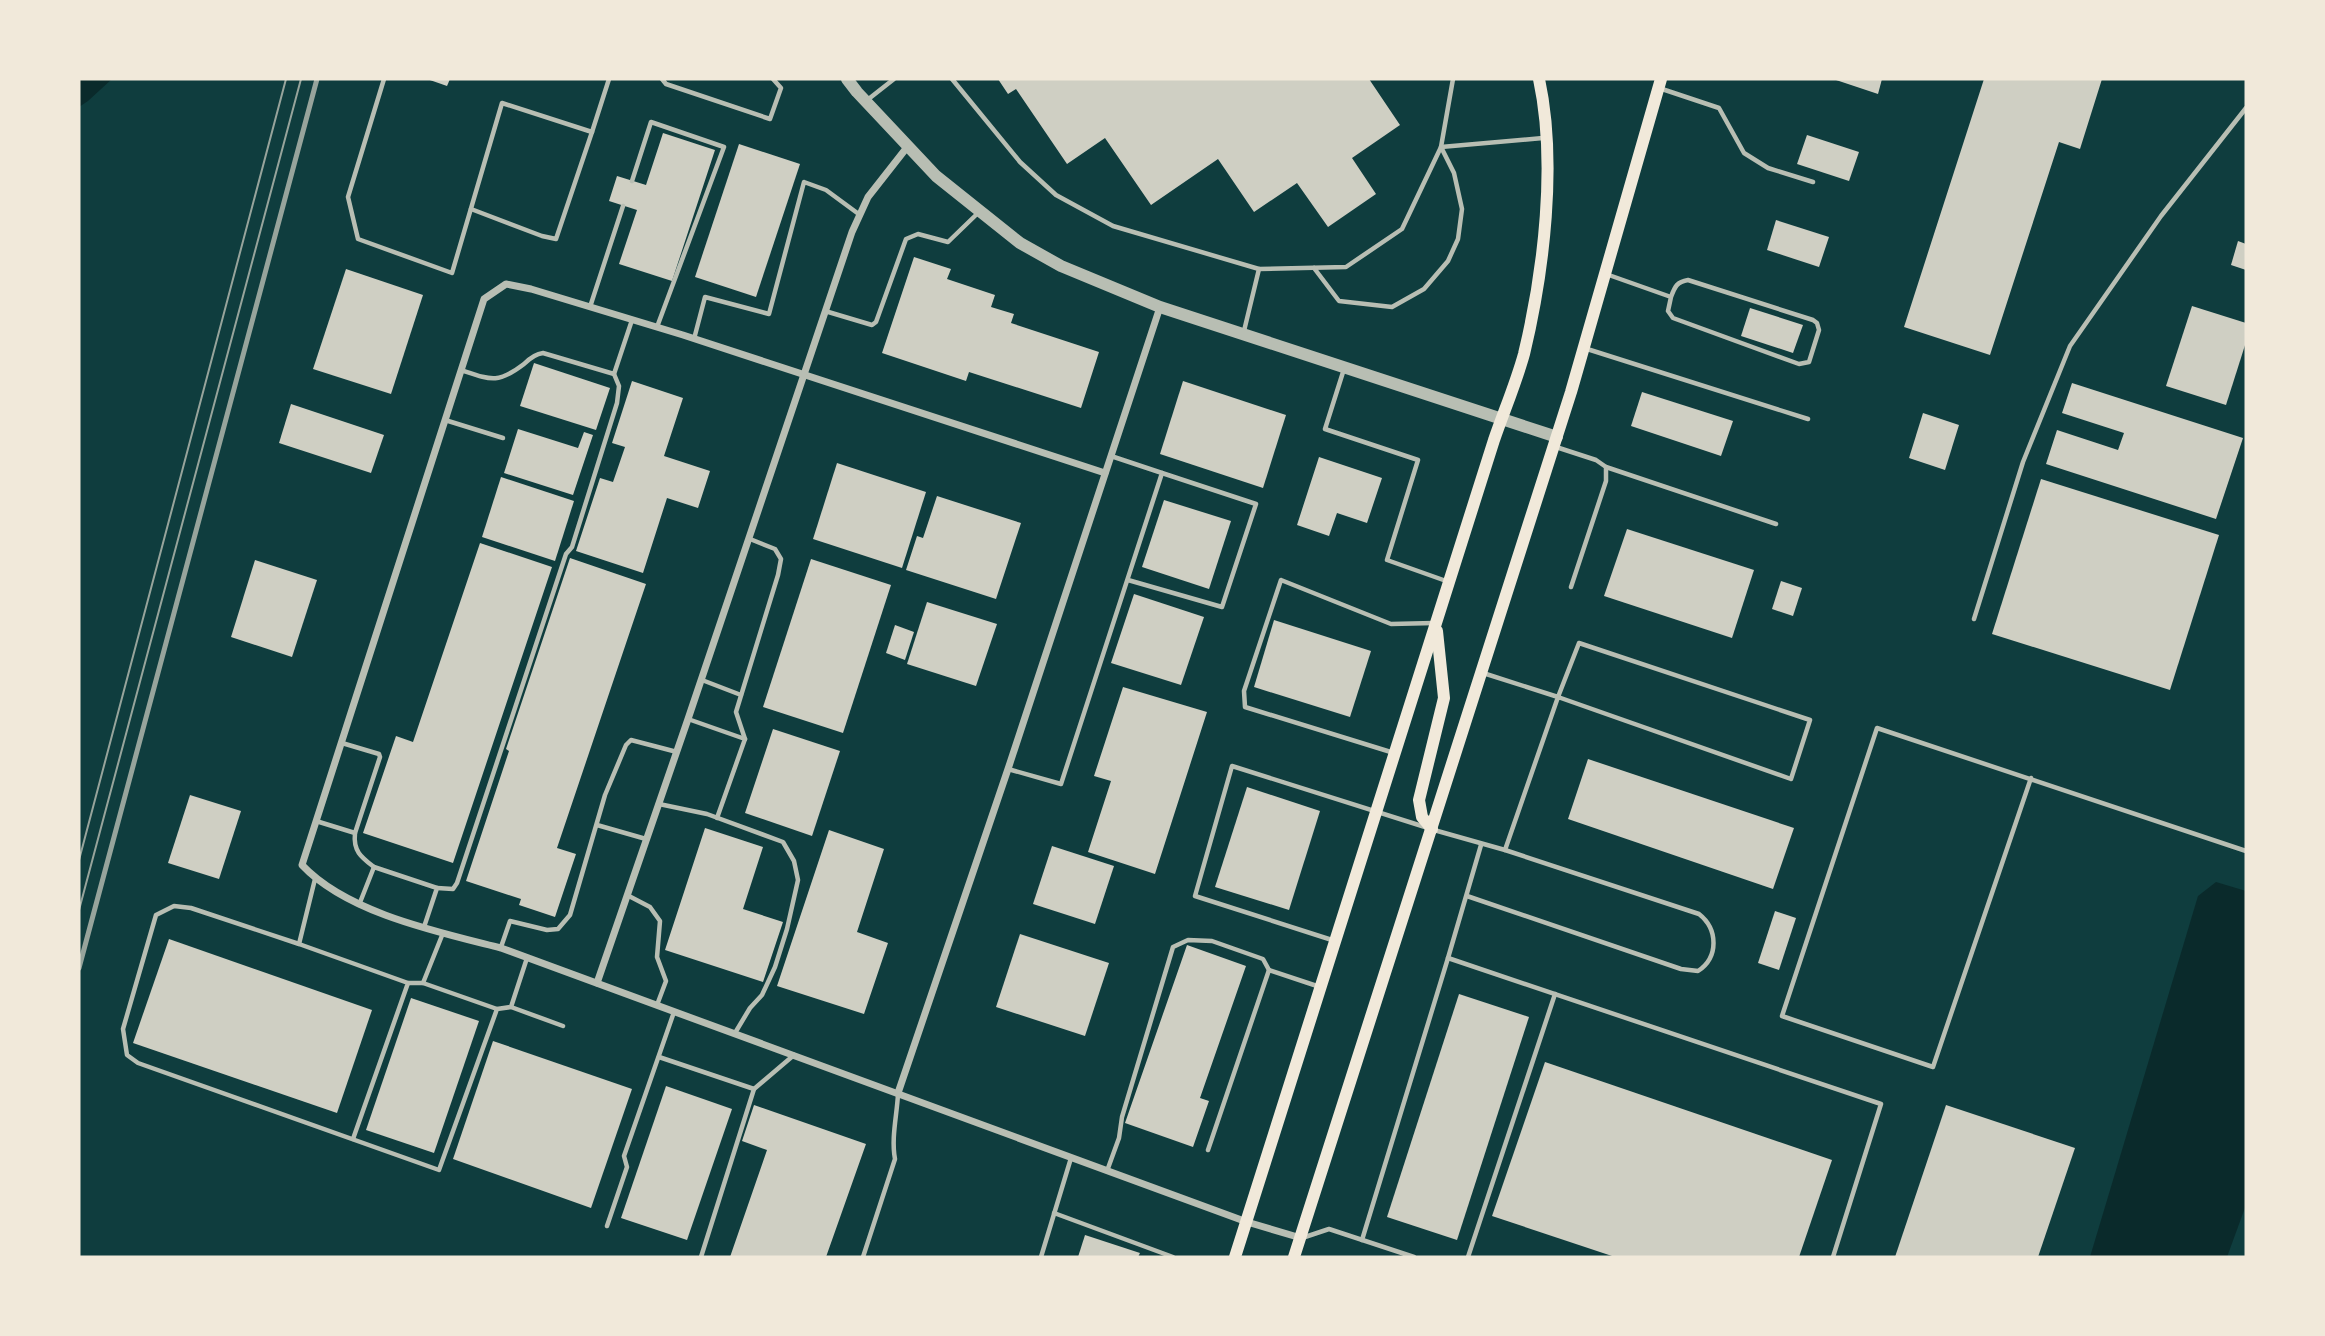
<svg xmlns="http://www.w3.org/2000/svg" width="2325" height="1336" font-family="Spectral,serif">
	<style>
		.water { fill: #0a2a2b }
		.building { fill: #cfcfc3 }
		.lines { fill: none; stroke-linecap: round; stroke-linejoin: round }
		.service { stroke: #b8beb3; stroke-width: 4.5 }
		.minor { stroke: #b8beb3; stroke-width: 7 }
		.tertiary { stroke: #b8beb3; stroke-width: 12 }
		.secondary { stroke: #f1e9da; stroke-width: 12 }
		.tram { stroke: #97a49c; stroke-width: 2 }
		.rail { stroke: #97a49c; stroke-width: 5 }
	</style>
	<rect width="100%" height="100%" fill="#0f3d3e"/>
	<g class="water">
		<polygon points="79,79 112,79 88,101 79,107"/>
		<polygon points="2216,882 2246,891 2246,1205 2227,1257 2090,1257 2198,896"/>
	</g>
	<g class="building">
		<polygon points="427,79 450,79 447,86"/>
		<polygon points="998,79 1369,79 1400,125 1352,158 1376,194 1328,227 1297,183 1254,212 1218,159 1151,205 1105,138 1067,164 1016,89 1008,94"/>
		<polygon points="1833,79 1882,79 1878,94"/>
		<polygon points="1984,79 2102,79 2080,149 2059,142 1990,355 1904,327"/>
		<polygon points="663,133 715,150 672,281 619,264 637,210 609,201 617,176 646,185"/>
		<polygon points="1807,135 1859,152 1849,181 1797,164"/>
		<polygon points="739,144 800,164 756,297 695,277"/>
		<polygon points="1776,220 1829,237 1819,267 1767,250"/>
		<polygon points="2238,241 2246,244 2246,270 2231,265"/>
		<polygon points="914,257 951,269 947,279 995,295 991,307 1014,314 1011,323 1099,352 1081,408 969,372 966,381 882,353"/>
		<polygon points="346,269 423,295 391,394 313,369"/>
		<polygon points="2192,306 2246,323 2246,342 2226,405 2166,386"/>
		<polygon points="1750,308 1803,325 1793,353 1741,336"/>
		<polygon points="534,363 610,388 596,430 520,406"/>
		<polygon points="632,381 683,398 664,456 710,471 698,508 667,498 643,573 576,551 600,478 613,482 625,447 612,443"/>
		<polygon points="1183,381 1286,415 1263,488 1160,454"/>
		<polygon points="2072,383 2243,438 2216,519 2046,464 2057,430 2118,450 2124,433 2062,413"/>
		<polygon points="1642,392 1733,421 1721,456 1631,426"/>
		<polygon points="291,404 384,435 371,473 279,443"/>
		<polygon points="1923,413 1959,425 1945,470 1909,458"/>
		<polygon points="518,429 578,448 584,432 593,435 573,495 504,473"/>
		<polygon points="1319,457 1382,478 1367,523 1337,513 1329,536 1297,525"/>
		<polygon points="837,463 926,492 902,568 813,539"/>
		<polygon points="501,477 574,501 555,561 482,537"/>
		<polygon points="2041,479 2219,535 2170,690 1992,634"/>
		<polygon points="937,496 1021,523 996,599 906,570 917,536 923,538"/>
		<polygon points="1164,500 1231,521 1209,589 1142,567"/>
		<polygon points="1627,529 1754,570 1732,638 1604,596"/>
		<polygon points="480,543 552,567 453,863 363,833 396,736 413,742"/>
		<polygon points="570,558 646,584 557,848 576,854 555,917 519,905 521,899 466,881 509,751 506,749"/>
		<polygon points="811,559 891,585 843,733 763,707"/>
		<polygon points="255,560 317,580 292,657 231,637"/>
		<polygon points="1781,581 1802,588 1793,616 1772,609"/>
		<polygon points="1134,594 1204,617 1181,685 1111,663"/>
		<polygon points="927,602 997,624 976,686 907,664"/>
		<polygon points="1274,620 1371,651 1350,717 1254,687"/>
		<polygon points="895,625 914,632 905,660 886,653"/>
		<polygon points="1123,687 1207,712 1155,874 1088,852 1111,781 1094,776"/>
		<polygon points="773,729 840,751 812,836 745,813"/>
		<polygon points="1588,759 1794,828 1773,889 1568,819"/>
		<polygon points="1247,787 1320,811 1289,910 1215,887"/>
		<polygon points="190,795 241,811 219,879 168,863"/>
		<polygon points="705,828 763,847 743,909 783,922 763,982 665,950"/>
		<polygon points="829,830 884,849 857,932 888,943 864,1014 777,986"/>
		<polygon points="1052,846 1114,866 1095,924 1033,904"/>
		<polygon points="1775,911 1796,918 1779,970 1758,963"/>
		<polygon points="1020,934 1109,963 1085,1036 996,1007"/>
		<polygon points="169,939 372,1010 337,1113 133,1043"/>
		<polygon points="1187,945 1246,966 1200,1098 1209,1101 1193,1147 1125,1123"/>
		<polygon points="1459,994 1529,1017 1457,1240 1387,1217"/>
		<polygon points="411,998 479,1021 434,1153 366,1130"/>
		<polygon points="493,1041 632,1089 591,1208 453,1159"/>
		<polygon points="1545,1062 1832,1160 1799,1257 1615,1257 1492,1216"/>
		<polygon points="666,1086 732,1109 687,1240 621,1218"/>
		<polygon points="754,1105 866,1144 826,1257 730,1257 767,1150 742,1141"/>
		<polygon points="1946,1105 2075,1148 2038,1257 1895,1257"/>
		<polygon points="1085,1235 1140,1253 1138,1257 1078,1257"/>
	</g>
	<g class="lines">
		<g class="service">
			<polyline points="384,79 348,197 358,239 452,273 502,103 592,132 609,79"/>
			<polyline points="662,79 666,84 770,119 781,88 773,79"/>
			<polyline points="952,79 1020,162 1056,195 1113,226 1259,269 1244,331"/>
			<polyline points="1659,88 1719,108 1744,153 1768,168 1813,182"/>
			<polyline points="866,101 894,79"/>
			<polyline points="632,181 651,122 724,147 657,327"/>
			<polyline points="471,209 542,236 556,239 592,132"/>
			<polyline points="1314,268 1339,301 1392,307 1424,289 1448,261 1458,239 1462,209 1454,173 1441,147 1453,79"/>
			<polyline points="1259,269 1346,267 1402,229 1441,147 1543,138"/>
			<path d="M1606,274l65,23 -3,14 5,7 126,46 10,-2 10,-32 -2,-7 -4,-3 -125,-40c-11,2 -13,6 -17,17"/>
			<polyline points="590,307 623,206"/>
			<polyline points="825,311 872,325 876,322 906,239 918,234 948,242 978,213"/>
			<polyline points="694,339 705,297 769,314 804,182 826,190 860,215"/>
			<polyline points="1584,348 1808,419"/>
			<polyline points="1344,369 1325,429 1418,460 1387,560 1449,582"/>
			<path d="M461,370c30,10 37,14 63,-6 6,-6 11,-10 19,-11l71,21 18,-54"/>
			<polyline points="445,420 503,438"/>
			<polyline points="1556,447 1596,460 1606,467 1606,481 1571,587"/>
			<polyline points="1606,467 1776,524"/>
			<polyline points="1128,580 1222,607 1256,504 1162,473"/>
			<polyline points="1974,619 2023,462 2070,346 2161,216 2246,108"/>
			<polyline points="1483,673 1558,697 1579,643 1810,720 1791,779 1558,697 1505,850"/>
			<polyline points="702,680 741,695"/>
			<polyline points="688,719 745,739 717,818"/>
			<polyline points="745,739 736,712 778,575 781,559 775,549 750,539"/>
			<polyline points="342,743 379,754 380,757 355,833"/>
			<polyline points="1394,753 1245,707 1244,691 1281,580 1391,624 1434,623"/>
			<polyline points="1008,769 1061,784 1162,473 1111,456"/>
			<polyline points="2031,778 1933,1067 1782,1016 1877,728 2246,851"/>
			<polyline points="659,804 707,814 783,842 794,861 798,880 787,929 775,967 762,995 750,1008 735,1033"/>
			<path d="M316,821l39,12c-2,18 6,24 19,34"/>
			<polyline points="597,825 646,839"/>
			<path d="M1434,830l71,20 194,64c19,15 20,43 -1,57l-17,-2 -214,-73"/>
			<polyline points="1481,845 1448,958 1881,1104 1833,1257"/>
			<polyline points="315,879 299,944 191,908 174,906 156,915 123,1029 127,1055 138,1063 439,1170 497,1009 511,1007 527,958"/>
			<polyline points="437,888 453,889 457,883 566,554 572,547 617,403 619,386 614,374"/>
			<polyline points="627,895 650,907 660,921 657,957 666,981 657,1005"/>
			<polyline points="359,905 374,867 437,888 424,927"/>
			<polyline points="1332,940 1195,896 1232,766 1425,827"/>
			<polyline points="299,944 408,983 353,1139"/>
			<polyline points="501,947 510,921 547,930 558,929 570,915 605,795 626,745 631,740 677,752"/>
			<polyline points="408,983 423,983 497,1009"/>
			<polyline points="423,983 443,933"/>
			<polyline points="511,1007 563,1026"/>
			<polyline points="659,1057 754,1089"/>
			<polyline points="1208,1150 1269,970 1320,987"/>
			<polyline points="1107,1171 1119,1138 1122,1117 1173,947 1188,940 1212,941 1263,959 1269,970"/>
			<polyline points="1054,1213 1173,1257"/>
			<polyline points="607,1226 627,1167 624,1156 674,1012"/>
			<polyline points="1302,1238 1329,1229 1414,1257"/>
			<polyline points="1362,1240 1448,958"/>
			<polyline points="701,1257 754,1089 794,1055"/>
			<path d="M863,1257l32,-98c-4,-21 2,-44 3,-65"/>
			<polyline points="1041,1257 1071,1158"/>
			<polyline points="1468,1257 1555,994"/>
		</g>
		<g class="minor">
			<path d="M1105,473l-422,-138 -152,-46 -25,-5 -22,15 -182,566c45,48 136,67 199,83l746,274 54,16"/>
			<polyline points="597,983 688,719 852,232 868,197 908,146"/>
			<polyline points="898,1093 1008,769 1160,307"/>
		</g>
		<polyline class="tertiary" points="847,79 857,92 936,176 1020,243 1061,266 1160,307 1557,437"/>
		<g class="secondary">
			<polyline points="1432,829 1422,817 1419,800 1444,698 1437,631"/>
			<path d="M1235,1257l259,-817c10,-29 22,-57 30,-86 20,-83 33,-192 15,-275"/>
			<polyline points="1294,1257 1571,392 1661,79"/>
		</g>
		<g class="tram">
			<polyline points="79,860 286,79"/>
			<polyline points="79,910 301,79"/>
		</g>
		<polyline class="rail" points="79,968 317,79"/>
	</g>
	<rect width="2325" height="1336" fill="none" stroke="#f1e9da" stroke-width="161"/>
</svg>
